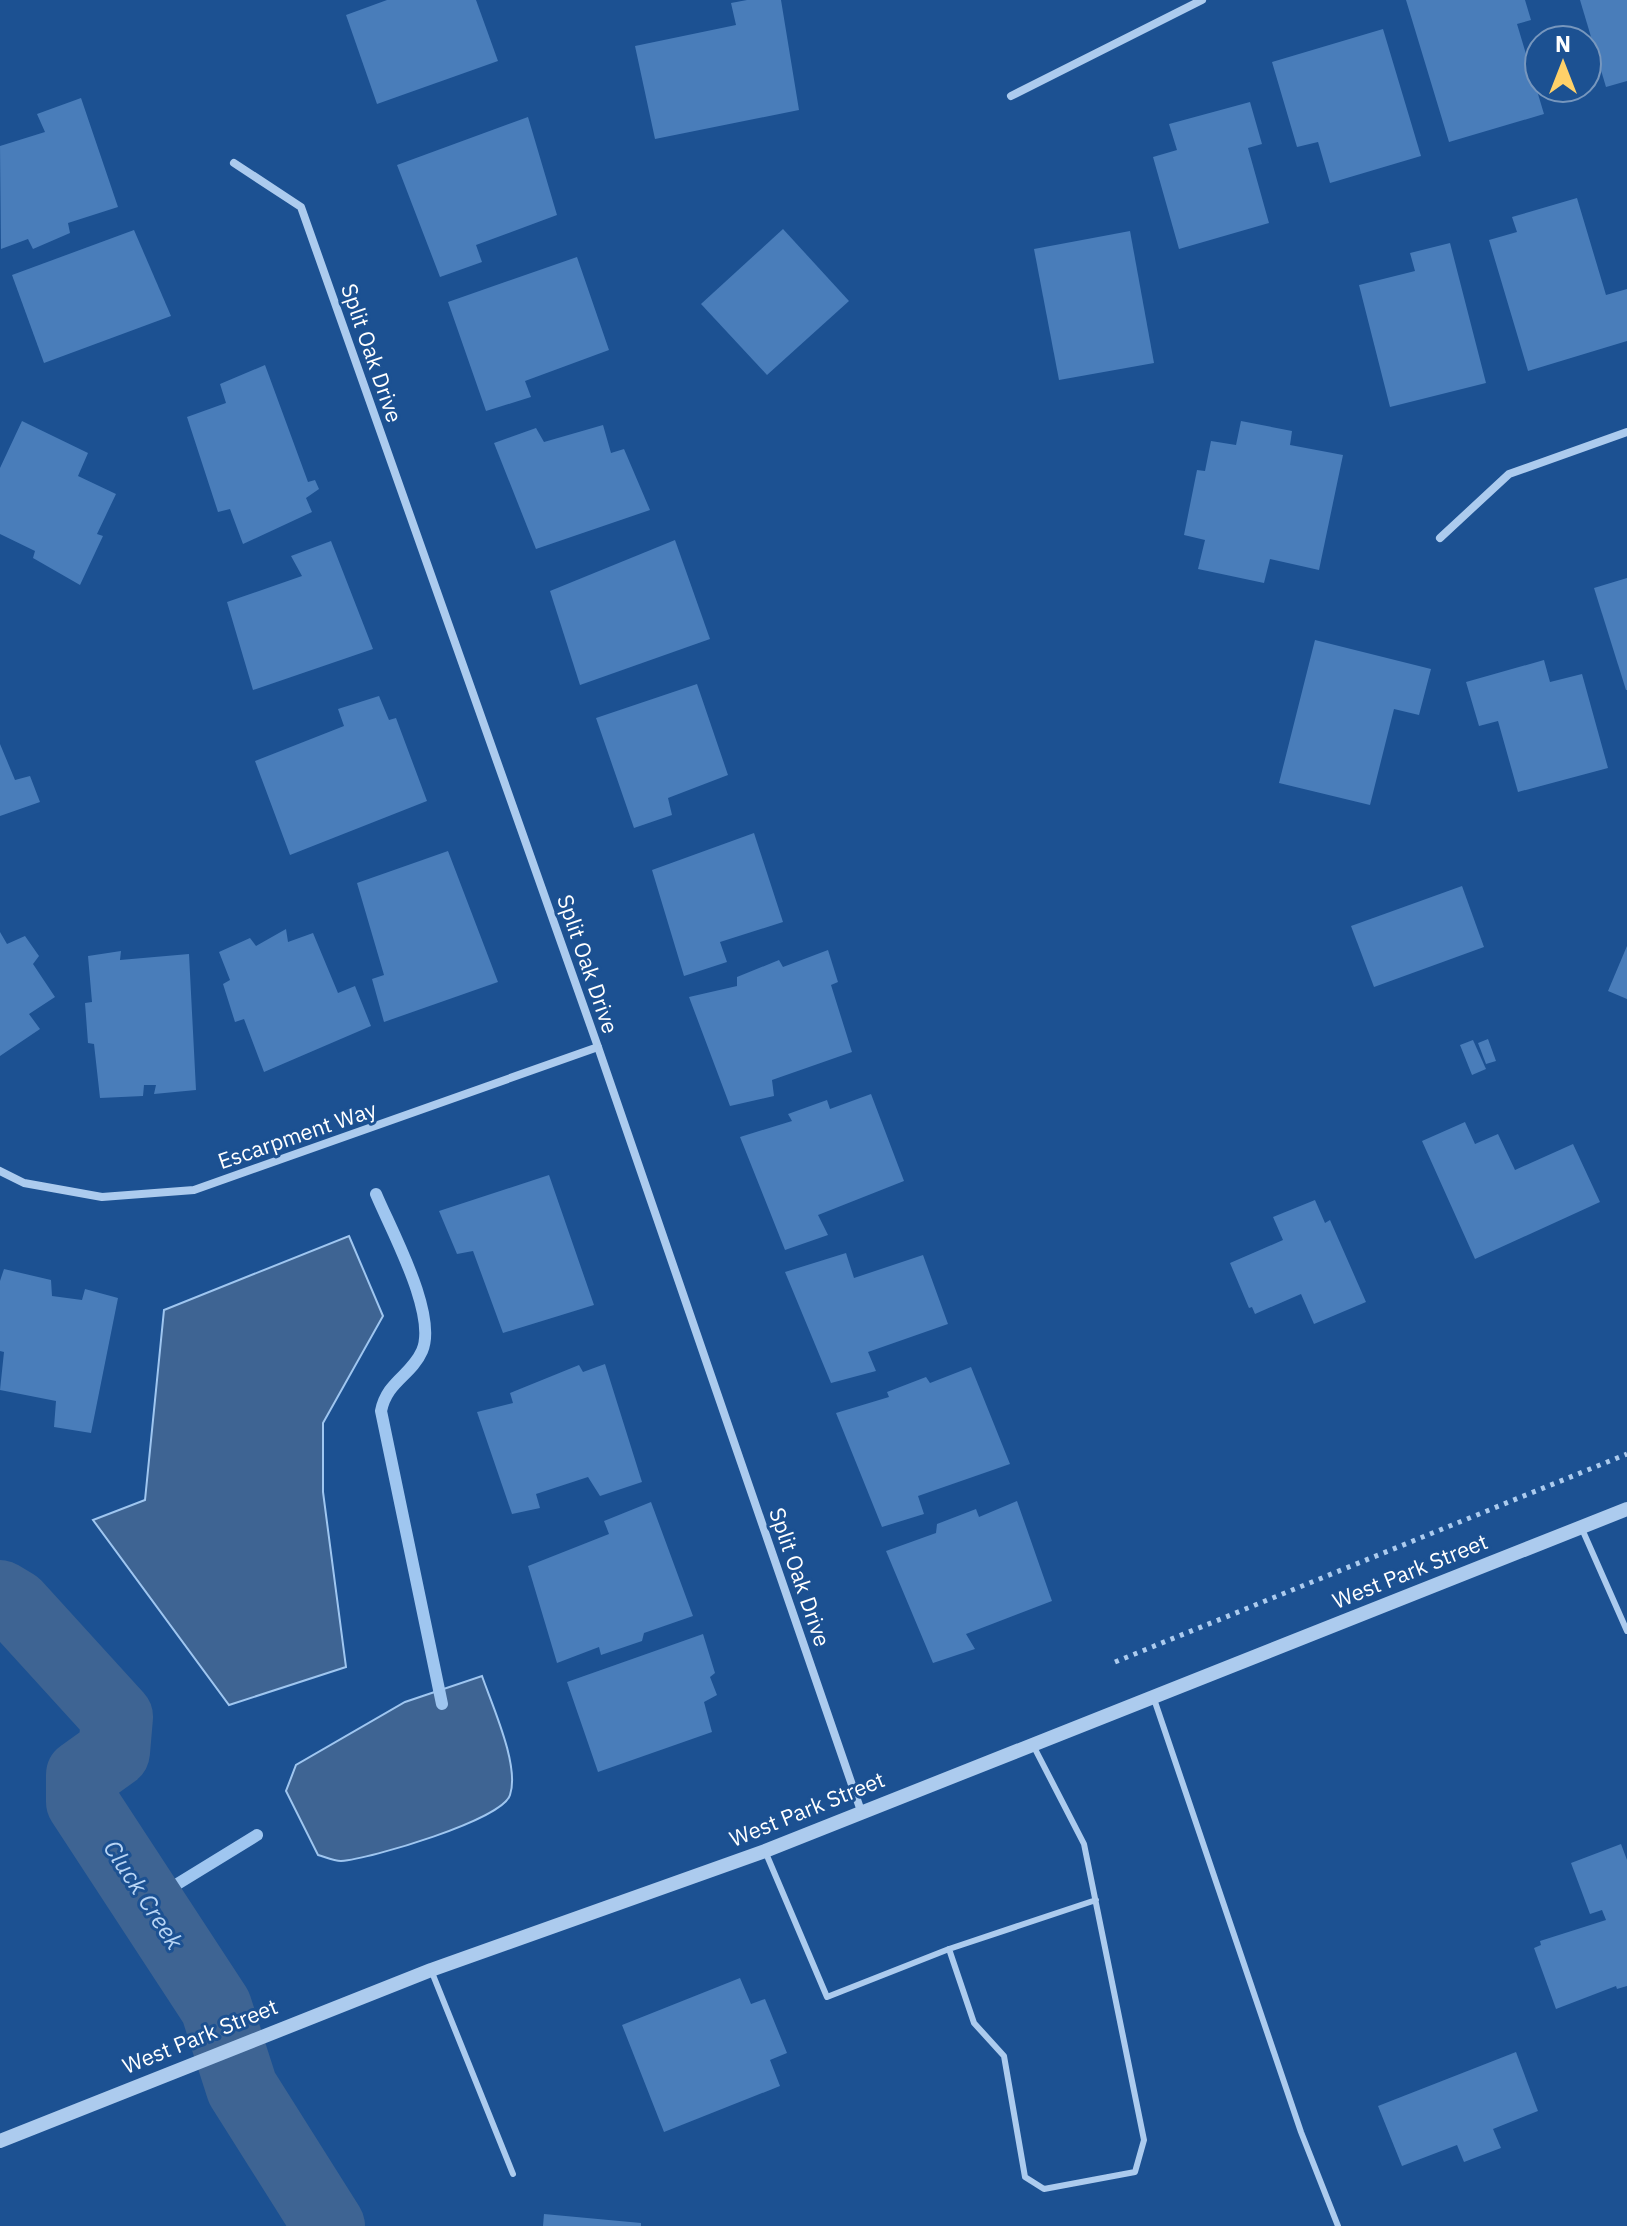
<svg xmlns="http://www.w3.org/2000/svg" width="1627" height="2226" font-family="'IBM Plex Sans',sans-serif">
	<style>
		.water { fill: #3e6493; stroke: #9fc6f0; stroke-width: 2 }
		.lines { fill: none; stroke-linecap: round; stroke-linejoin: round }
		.stream { stroke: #9fc6f0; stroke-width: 12 }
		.river { stroke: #3e6493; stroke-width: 72 }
		.building { fill: #497dba }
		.path { stroke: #accbee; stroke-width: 5; stroke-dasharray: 4 6; stroke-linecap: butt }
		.service { stroke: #accbee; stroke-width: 6 }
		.minor { stroke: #accbee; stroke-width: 8 }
		.tertiary { stroke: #accbee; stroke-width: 14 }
		.labels { text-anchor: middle; stroke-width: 6; stroke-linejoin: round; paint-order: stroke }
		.street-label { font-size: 22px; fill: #fff; stroke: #1c5192 }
		.water-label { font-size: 24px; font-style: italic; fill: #b8d5f5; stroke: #1c5192 }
	</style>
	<rect width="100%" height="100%" fill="#1c5192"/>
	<g class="water">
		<polygon points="349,1236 383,1316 323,1423 323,1492 346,1667 229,1705 93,1520 145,1500 164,1310"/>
		<path d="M482,1676c10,29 38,90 28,119 -8,25 -140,64 -169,66 -7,0 -16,-4 -23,-6l-32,-64 10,-26 109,-63z"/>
	</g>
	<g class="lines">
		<g class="stream">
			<path d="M376,1194c15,36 62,121 46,157 -11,25 -35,30 -41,60l61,293"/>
			<polyline points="148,1902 257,1835"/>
		</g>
		<polyline class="river" points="0,1596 15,1605 117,1717 114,1752 82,1775 82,1802 216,2007 242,2088 329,2226"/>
	</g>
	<g class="building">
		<polygon points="387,0 476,0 498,61 377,104 346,15"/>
		<polygon points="747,0 781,0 799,110 655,139 635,46 736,25 731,3"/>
		<polygon points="1406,0 1525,0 1531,20 1517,24 1544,114 1449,142"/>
		<polygon points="1580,0 1627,0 1627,81 1606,87"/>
		<polygon points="1383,29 1421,156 1330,183 1318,142 1297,147 1272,62"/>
		<polygon points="81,98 118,207 68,223 70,233 33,249 28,239 1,249 0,146 45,132 37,114"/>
		<polygon points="1250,102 1262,144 1248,148 1269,223 1179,249 1153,157 1177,150 1169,124"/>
		<polygon points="528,117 557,215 476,245 482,262 440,277 397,165"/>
		<polygon points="1577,198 1606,295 1627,289 1627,341 1528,371 1489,240 1517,232 1512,217"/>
		<polygon points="783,229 849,301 767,375 701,304"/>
		<polygon points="134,230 171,316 44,363 12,275"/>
		<polygon points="1130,231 1154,363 1059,380 1034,249"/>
		<polygon points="1450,243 1486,383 1390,407 1359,285 1415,271 1410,253"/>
		<polygon points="577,257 609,350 525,381 531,397 486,411 448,302"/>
		<polygon points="265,365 308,482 315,480 319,489 306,498 312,512 243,544 230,509 218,512 187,417 226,403 220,384"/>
		<polygon points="22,421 88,453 78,476 116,494 97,534 103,536 80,585 33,558 35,551 0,534 0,468"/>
		<polygon points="1241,421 1292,431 1290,445 1343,455 1319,570 1270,559 1264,583 1198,569 1205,540 1184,535 1197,470 1205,471 1211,441 1236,445"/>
		<polygon points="603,425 611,453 624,449 650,510 536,549 494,443 536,428 544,442"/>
		<polygon points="675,540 710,639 580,685 550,591"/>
		<polygon points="331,541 373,649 253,690 227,602 302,576 291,556"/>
		<polygon points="1627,578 1627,690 1626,690 1594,588"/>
		<polygon points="1315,640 1431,669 1419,715 1394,709 1370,805 1279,783"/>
		<polygon points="1544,660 1550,682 1582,674 1608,768 1518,792 1498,721 1479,726 1466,682"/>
		<polygon points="697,684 728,775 668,798 672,815 634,828 596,718"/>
		<polygon points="379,696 389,720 396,718 427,801 290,855 255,761 344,726 338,709"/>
		<polygon points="0,744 15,780 30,776 40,802 0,816"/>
		<polygon points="754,833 783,922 720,942 727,962 684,976 652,870"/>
		<polygon points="448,851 498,982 384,1022 372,979 384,975 357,883"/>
		<polygon points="1462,886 1484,947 1374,987 1351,926"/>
		<polygon points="286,929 288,942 313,933 338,993 355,986 371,1026 264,1072 244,1019 235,1022 223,984 230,980 219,952 250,938 256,946"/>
		<polygon points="0,932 7,944 25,936 39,956 33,964 55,997 29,1014 40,1029 0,1056"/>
		<polygon points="1627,946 1627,999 1608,991"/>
		<polygon points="828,950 838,982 831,985 852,1052 772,1080 774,1096 730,1106 689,997 737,986 737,977 779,960 783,967"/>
		<polygon points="121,951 120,960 189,954 196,1090 154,1094 156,1085 144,1085 143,1096 100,1098 94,1044 88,1043 85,1003 92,1002 88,956"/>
		<polygon points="1488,1039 1496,1061 1486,1064 1478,1043"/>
		<polygon points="1473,1040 1486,1069 1472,1075 1460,1045"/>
		<polygon points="871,1094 904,1181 818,1215 828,1235 785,1250 740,1137 792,1121 788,1114 827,1100 830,1109"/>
		<polygon points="1465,1122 1475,1144 1498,1134 1515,1170 1573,1144 1600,1202 1475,1259 1422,1141"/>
		<polygon points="549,1175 594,1305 503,1333 473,1251 457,1254 439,1211"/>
		<polygon points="1315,1200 1325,1223 1330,1220 1366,1302 1314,1324 1301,1294 1255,1314 1252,1307 1249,1308 1230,1263 1283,1240 1273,1217"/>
		<polygon points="846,1253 854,1278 923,1255 948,1324 868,1352 876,1371 831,1383 785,1272"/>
		<polygon points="4,1269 51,1280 52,1296 82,1300 85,1289 118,1298 91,1433 54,1427 56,1401 0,1390 4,1352 0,1351 0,1281"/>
		<polygon points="605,1364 642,1482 600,1496 588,1477 536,1494 540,1508 512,1514 477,1412 513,1403 510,1393 579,1365 583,1372"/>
		<polygon points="971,1367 1010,1464 918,1496 924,1514 882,1527 836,1413 889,1397 887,1392 926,1377 930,1383"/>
		<polygon points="1017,1501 1052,1601 966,1634 975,1649 933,1663 886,1551 936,1533 937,1524 976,1509 979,1517"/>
		<polygon points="651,1502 693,1616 644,1633 642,1641 601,1655 599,1647 557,1663 528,1566 609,1534 604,1521"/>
		<polygon points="703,1634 715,1673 710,1677 717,1695 704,1702 712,1732 598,1772 567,1682"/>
		<polygon points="1621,1844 1627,1860 1627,1986 1617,1989 1616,1986 1556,2009 1534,1948 1541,1945 1540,1941 1606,1920 1602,1910 1590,1914 1571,1863"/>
		<polygon points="740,1978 751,2004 765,1999 787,2053 770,2060 780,2086 664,2132 622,2025"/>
		<polygon points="1516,2052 1538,2111 1493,2129 1501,2148 1464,2162 1457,2145 1402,2166 1378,2106"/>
		<polygon points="544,2214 641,2223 641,2226 543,2226"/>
	</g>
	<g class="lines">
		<polyline class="path" points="1115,1662 1627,1454"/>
		<g class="service">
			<polyline points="1582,1529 1627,1631"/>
			<polyline points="1153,1696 1301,2132 1338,2226"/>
			<polyline points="1034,1747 1084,1844 1144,2140 1135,2172 1044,2189 1025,2177 1004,2056 974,2023 949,1949 1096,1900"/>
			<polyline points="765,1851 827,1997 949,1949"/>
			<polyline points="431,1970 513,2174"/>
		</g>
		<g class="minor">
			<polyline points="1011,96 1202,0"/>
			<polyline points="234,163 301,207 598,1047 861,1811"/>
			<polyline points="1440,538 1509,474 1627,432"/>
			<polyline points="0,1171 24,1183 102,1197 194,1190 598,1047"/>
		</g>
		<polyline class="tertiary" points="0,2141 431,1970 765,1851 1627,1509"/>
	</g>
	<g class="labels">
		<g class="street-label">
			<text transform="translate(372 353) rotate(71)" y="8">Split Oak Drive</text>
			<text transform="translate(588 964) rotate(71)" y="8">Split Oak Drive</text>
			<text transform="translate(297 1135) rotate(-19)" y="8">Escarpment Way</text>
			<text transform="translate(1410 1571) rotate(-22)" y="8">West Park Street</text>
			<text transform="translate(800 1577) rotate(71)" y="8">Split Oak Drive</text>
			<text transform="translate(807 1809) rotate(-22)" y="8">West Park Street</text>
			<text transform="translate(200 2036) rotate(-22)" y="8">West Park Street</text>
		</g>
		<g class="water-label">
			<text transform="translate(143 1895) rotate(57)" y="8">Cluck Creek</text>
		</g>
	</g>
	<g transform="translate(1563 64)"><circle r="38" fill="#1c5192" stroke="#7797be" stroke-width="2"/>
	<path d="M0-6L14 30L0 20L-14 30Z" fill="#ffd169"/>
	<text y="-12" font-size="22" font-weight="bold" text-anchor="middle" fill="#ffffff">N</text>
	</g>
</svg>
